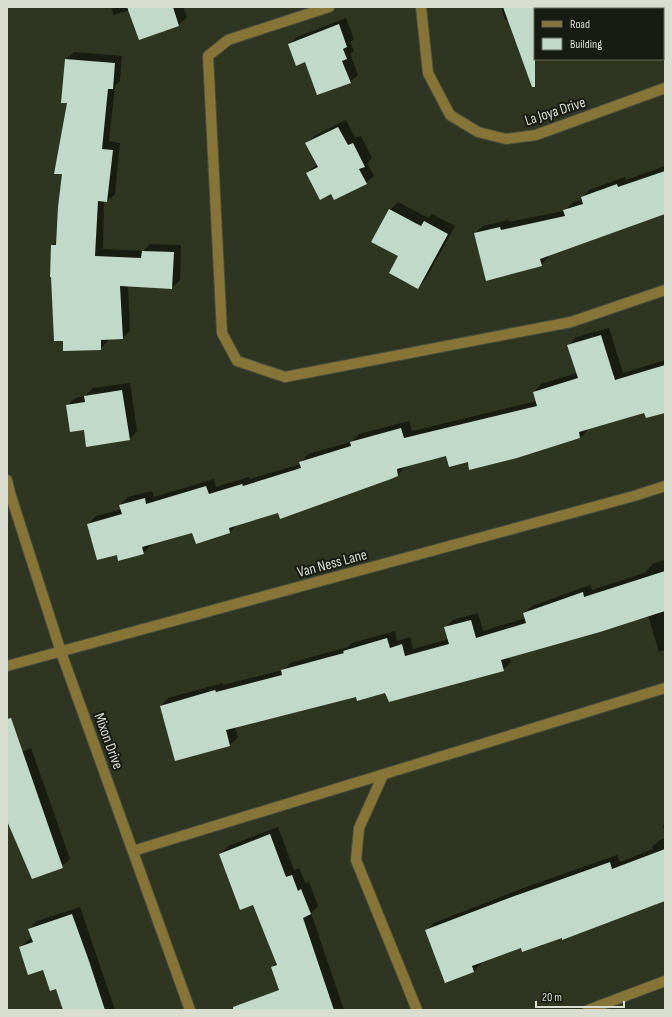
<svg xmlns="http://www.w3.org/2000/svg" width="672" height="1017" font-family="'Sofia Sans Condensed',sans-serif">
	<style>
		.shadow { fill: #0007 }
		.building { fill: #c1d9c8 }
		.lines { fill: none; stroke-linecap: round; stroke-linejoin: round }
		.minor-casing { stroke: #49503d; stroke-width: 12 }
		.minor { stroke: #877537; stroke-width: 10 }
		.labels { text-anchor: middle; stroke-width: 4; stroke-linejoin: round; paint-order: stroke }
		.street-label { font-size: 15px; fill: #d9ded1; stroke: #181b12 }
	</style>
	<rect width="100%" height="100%" fill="#2e3521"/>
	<g class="shadow">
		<polygon points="106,7 183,7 187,17 179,25 140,38 130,10 114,15 111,7 107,9"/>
		<polygon points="501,7 661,7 654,9 535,9 535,59 538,59 524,64 508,19 505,20"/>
		<polygon points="346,18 354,39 350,42 354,51 350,54 358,75 350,82 306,61 289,44 297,37"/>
		<polygon points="74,52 122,56 120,81 115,86 109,141 120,143 115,194 107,201 104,201 103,249 143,251 150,244 181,245 180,280 172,288 128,286 130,331 122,338 108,339 108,341 100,349 52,245 57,240 63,173 68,102 66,59"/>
		<polygon points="346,120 355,138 361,136 372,158 367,163 374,176 366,183 332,193 307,173 317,164 307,143 314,136"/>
		<polygon points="665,166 665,213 548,255 549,257 541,265 475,233 483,226 508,220 509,222 564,211 572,203 582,199 582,197 589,190 625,177 626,180"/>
		<polygon points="398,202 428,218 432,214 455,226 425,280 418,287 400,256 390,210"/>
		<polygon points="609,328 623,373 665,360 665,412 645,411 587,429 588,430 580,438 516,458 468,461 447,455 405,466 405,467 398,475 237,525 230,532 193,532 151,544 151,545 144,553 119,560 118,553 88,524 96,516 122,509 120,505 128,497 152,491 154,497 214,479 216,487 249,477 250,479 301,464 301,462 308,454 351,442 359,434 409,421 412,431 537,401 534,392 541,384 577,373 569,345 576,337"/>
		<polygon points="130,383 137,431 130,439 85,429 67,406 75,398 85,396 93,388"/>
		<polygon points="665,560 665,650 659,652 648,615 509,656 511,662 503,670 356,696 235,727 238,737 230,745 176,760 161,706 168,698 223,683 223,685 283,670 290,663 348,647 352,643 395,631 397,641 410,637 413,649 449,639 445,628 453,620 478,613 483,631 526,618 524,613 532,606 590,585 592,590 647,572 646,571 654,563"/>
		<polygon points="31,748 70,859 62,867 7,819 7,751 17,754"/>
		<polygon points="665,823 665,832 663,826"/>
		<polygon points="278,827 294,870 299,868 306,884 309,882 318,906 311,913 344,1010 280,1010 274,993 279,988 272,967 277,962 254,904 220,854 228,846"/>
		<polygon points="665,838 665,899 562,937 522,947 481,962 481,964 474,971 426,931 434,923 518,890 617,855 620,862 653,849 652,847 660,840"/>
		<polygon points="80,907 115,1010 64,1010 56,988 44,968 20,948 28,940 32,938 29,929 37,921"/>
	</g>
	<g class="building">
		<polygon points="127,7 173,7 179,26 139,40"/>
		<polygon points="503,7 535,7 535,87 532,87"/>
		<polygon points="339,24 347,47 343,49 347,59 342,61 351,83 317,95 305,62 296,66 288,44"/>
		<polygon points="65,59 115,63 113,89 108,89 102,149 113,150 107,202 98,201 95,256 141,258 142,251 174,252 172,289 120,286 123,339 101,340 101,350 63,351 63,341 54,341 51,277 50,277 51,245 56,245 58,207 62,174 54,174 67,103 61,103"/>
		<polygon points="338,127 348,145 353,143 365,167 359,169 367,184 334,200 331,194 320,200 306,173 318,167 305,143"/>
		<polygon points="665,171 665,214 540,259 542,266 486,281 474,233 500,227 501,230 565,216 563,210 583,204 581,197 617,184 618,187"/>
		<polygon points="389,209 421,226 424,221 448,234 418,289 389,273 398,256 371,242"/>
		<polygon points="601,335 615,380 665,365 665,413 646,418 644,413 579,432 580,438 517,458 469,470 468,462 449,467 446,456 397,469 398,476 391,479 280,519 278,513 229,528 230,533 196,544 192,533 142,547 144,554 118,561 117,555 97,560 87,524 122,514 119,505 145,498 146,504 206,486 209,494 242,484 243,486 301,468 299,462 351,446 350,442 401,428 404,438 537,406 533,392 578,378 567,345"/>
		<polygon points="122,390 130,440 86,447 84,430 70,432 66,405 85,402 84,396"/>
		<polygon points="665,571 665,611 600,632 501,660 504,671 389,702 385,693 357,701 356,697 226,730 230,746 175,761 160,706 215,690 216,692 282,675 281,670 344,653 343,651 387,638 390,648 402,644 405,656 449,644 444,627 471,620 476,638 526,623 523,613 583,592 584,597"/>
		<polygon points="11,718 63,868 32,879 7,821 7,719"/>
		<polygon points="270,834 286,877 292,875 298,891 301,889 311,914 303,918 334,1010 233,1010 233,1007 279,990 271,967 277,965 253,905 240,910 219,854"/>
		<polygon points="665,849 665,901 562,940 562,938 522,952 521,948 472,966 474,972 445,983 425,930 509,898 610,862 612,869"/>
		<polygon points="72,914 89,961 105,1010 63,1010 56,989 50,991 43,970 28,975 19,947 33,942 28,929"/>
	</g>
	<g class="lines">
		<defs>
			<g id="minor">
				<polyline points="329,7 228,40 208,56 222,333 237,361 285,377 571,322 665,290"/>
				<polyline points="421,7 428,73 450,115 478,132 506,139 536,135 665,88"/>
				<polyline points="7,480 10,493 61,652 190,1010"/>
				<polyline points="7,666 634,496 665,486"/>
				<polyline points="383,775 359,828 356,860 417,1010"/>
				<polyline points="133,851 665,688"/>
				<polyline points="588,1010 665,981"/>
			</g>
		</defs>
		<use href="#minor" class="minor-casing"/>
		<use href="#minor" class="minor"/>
	</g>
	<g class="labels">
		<g class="street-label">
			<text transform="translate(555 111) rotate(-18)" y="5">La Joya Drive</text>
			<text transform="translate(332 563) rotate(-15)" y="5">Van Ness Lane</text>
			<text transform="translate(109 741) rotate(70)" y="5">Mixon Drive</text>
		</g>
	</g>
	<rect width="672" height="1017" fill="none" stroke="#d9ded1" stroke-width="16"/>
	<rect x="534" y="8" width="130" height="52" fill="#181b12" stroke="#65695e"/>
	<rect x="542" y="21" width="20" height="6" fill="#877537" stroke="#65695e"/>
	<text x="570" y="28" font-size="12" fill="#d9ded1">Road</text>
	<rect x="542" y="38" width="20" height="12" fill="#c1d9c8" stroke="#65695e"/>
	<text x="570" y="48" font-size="12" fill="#d9ded1">Building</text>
	<path d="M536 1001v6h88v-6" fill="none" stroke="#d9ded1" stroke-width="2"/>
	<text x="542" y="1001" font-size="12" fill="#d9ded1" stroke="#181b12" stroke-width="3" paint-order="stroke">20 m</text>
</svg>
